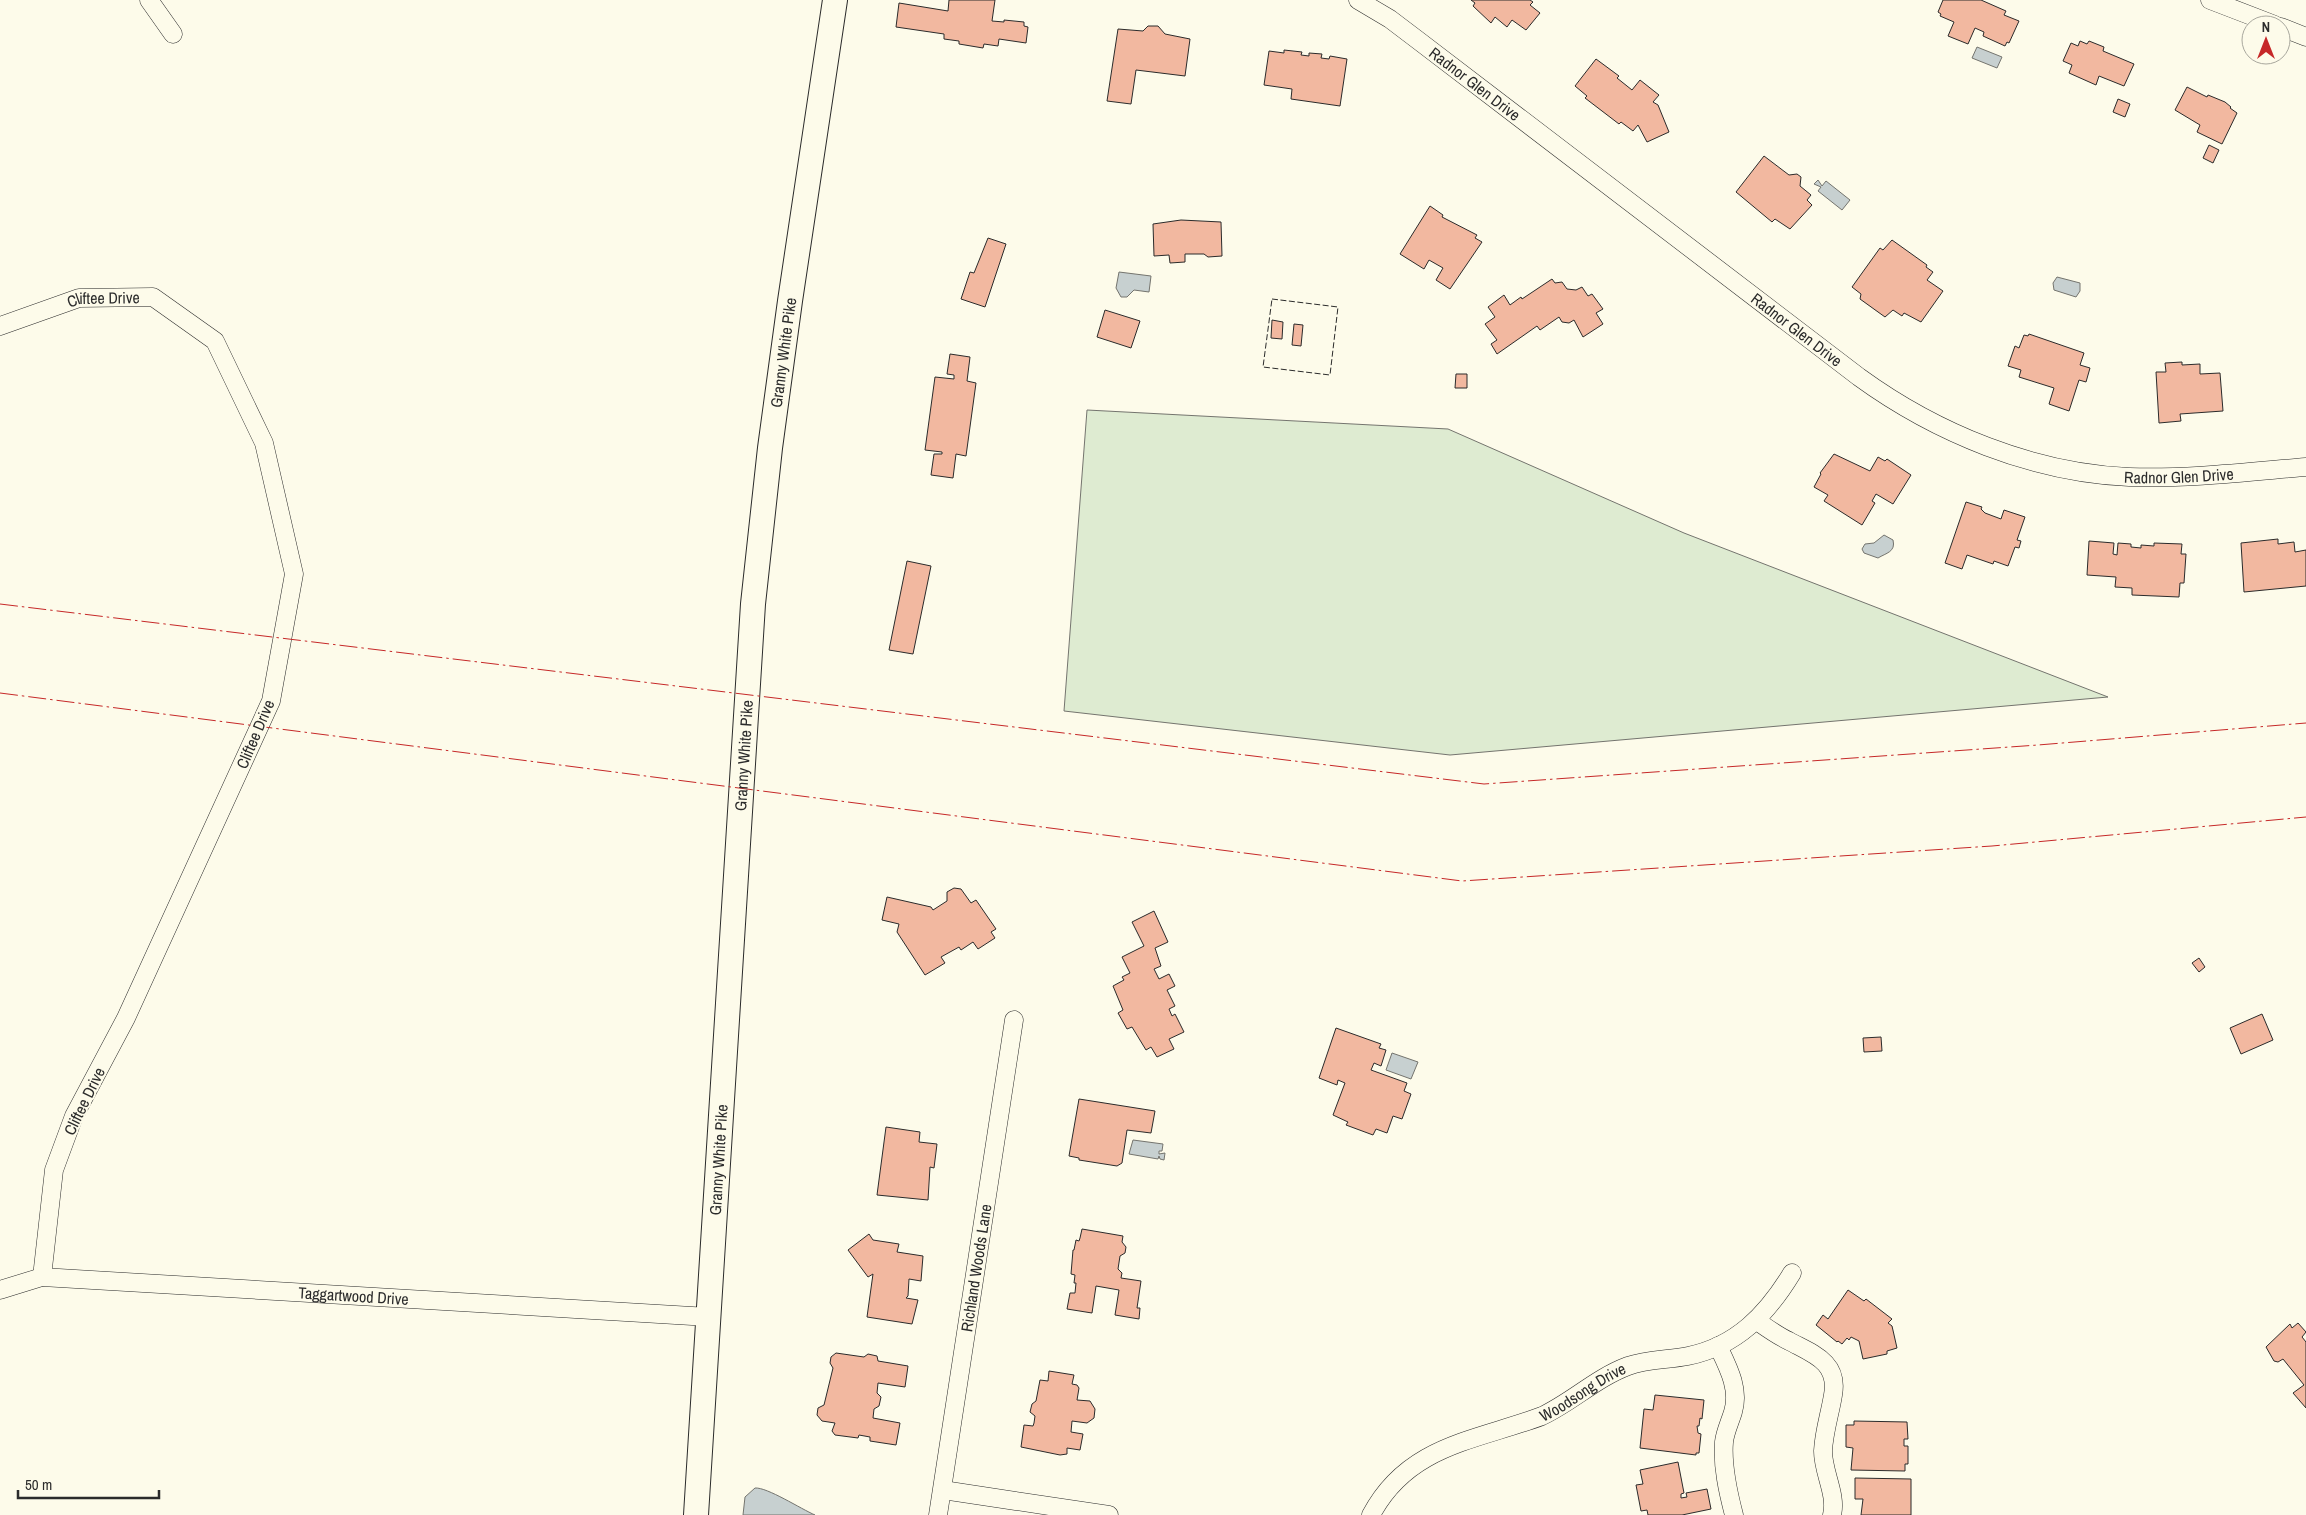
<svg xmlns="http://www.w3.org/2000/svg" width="2306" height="1515" font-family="'Archivo Narrow',sans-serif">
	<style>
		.green { fill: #deebd1; stroke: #74746e }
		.water { fill: #c7d0d0; stroke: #74746e }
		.building { fill: #f2b8a0; stroke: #2b2b2b }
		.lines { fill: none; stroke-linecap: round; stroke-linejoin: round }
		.minor-casing { stroke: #2b2b2b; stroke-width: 19 }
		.secondary-casing { stroke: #2b2b2b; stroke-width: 26 }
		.minor { stroke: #fdfbea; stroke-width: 18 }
		.secondary { stroke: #fdfbea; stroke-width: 24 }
		.fence { stroke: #2b2b2b; stroke-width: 1; stroke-dasharray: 6 2.5; stroke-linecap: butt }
		.power { stroke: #c62828; stroke-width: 1; stroke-dasharray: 18 4 2.5 4; stroke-linecap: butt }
		.labels { text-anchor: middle; stroke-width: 4; stroke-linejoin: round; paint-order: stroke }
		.street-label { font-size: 16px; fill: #2b2b2b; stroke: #fdfbea }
	</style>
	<rect width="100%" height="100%" fill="#fdfbea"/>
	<polygon class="green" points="1087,410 1448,429 1684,533 2108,697 1450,755 1064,711"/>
	<g class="water">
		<polygon points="1977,47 2002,57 1997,68 1972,58"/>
		<polygon points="1818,180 1822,186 1826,181 1850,200 1842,210 1818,191 1821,187 1814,184"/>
		<polygon points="1119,272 1151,276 1149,292 1134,290 1127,297 1121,297 1116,288"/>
		<polygon points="2057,277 2080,283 2080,291 2076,297 2054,290 2053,283"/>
		<path d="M1884,535l9,5c3,12 -7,13 -15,18l-14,-5 -2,-4 3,-5 9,-1z"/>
		<polygon points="1392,1053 1418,1062 1411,1079 1386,1070"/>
		<polygon points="1133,1140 1163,1144 1162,1151 1159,1151 1159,1154 1165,1153 1164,1160 1160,1159 1159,1156 1158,1159 1129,1154"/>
		<path d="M755,1488c12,-1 46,21 60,27h-72l2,-18z"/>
	</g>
	<g class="building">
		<polygon points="949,0 995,0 992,21 1004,22 1004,20 1024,22 1024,26 1028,27 1026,43 999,39 998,46 984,44 983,48 959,44 959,41 944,39 944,34 896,27 899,3 948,11"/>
		<polygon points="1471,0 1530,0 1533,2 1530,5 1540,13 1526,30 1512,20 1507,27 1495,17 1491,23 1473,6 1475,3"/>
		<polygon points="1943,0 1981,0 2006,11 2004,15 2019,21 2009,43 2007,42 2005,46 1983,36 1984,32 1975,28 1968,44 1948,36 1954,22 1940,16 1941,14 1938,12"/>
		<polygon points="1148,26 1158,26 1165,34 1190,39 1185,76 1136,70 1131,104 1107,101 1118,29 1143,31"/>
		<polygon points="2080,41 2087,44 2089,41 2104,47 2103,51 2134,64 2124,86 2099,76 2096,85 2069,73 2072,65 2063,61 2071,43 2078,46"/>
		<polygon points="1284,50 1302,52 1301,55 1309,56 1309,53 1322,54 1321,58 1329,59 1330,56 1347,59 1340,106 1291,99 1292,89 1264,85 1269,51 1284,53"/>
		<polygon points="1596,59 1619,76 1617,78 1632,90 1640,80 1659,95 1653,102 1658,105 1669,132 1647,142 1638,125 1633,131 1621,122 1619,124 1585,98 1587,96 1575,86"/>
		<polygon points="2187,87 2207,97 2208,95 2225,102 2231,107 2230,108 2237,113 2222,144 2197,132 2200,125 2175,110"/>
		<polygon points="2118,99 2130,104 2125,117 2113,112"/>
		<polygon points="2209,145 2219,150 2213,163 2203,158"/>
		<polygon points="1764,156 1789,175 1797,174 1801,177 1800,186 1811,195 1807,200 1812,205 1790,229 1775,219 1772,222 1736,192"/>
		<polygon points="1430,206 1443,215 1442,217 1477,235 1475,238 1482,242 1450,289 1436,280 1443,268 1429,260 1424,269 1400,254"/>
		<polygon points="1181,220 1221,222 1222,256 1208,257 1204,254 1185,254 1185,262 1170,263 1169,255 1154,256 1153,224"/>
		<polygon points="988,238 1006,244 985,307 961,299 970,272 974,273"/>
		<polygon points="1892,240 1927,265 1926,267 1933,272 1927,280 1943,291 1921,322 1904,313 1902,316 1893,310 1885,317 1860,299 1861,294 1852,287 1880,248 1883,250"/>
		<polygon points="1552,279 1555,283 1562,282 1567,289 1576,290 1582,287 1588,296 1592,294 1603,309 1596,313 1603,324 1583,337 1574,320 1569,323 1562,322 1559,317 1540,330 1537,326 1497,354 1491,344 1497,340 1485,324 1495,317 1488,307 1504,295 1510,305 1521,297 1522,299"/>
		<polygon points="1105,310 1140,321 1131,348 1097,337"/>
		<polygon points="1272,320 1283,322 1282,339 1271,338"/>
		<polygon points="1294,324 1303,325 1301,346 1292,345"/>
		<polygon points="2029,334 2084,353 2080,365 2090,368 2086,382 2079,380 2069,411 2049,404 2054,388 2019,377 2021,370 2008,366 2015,346 2019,348 2024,335 2028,336"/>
		<polygon points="950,354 970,357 967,381 976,383 966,456 956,454 953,478 931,475 934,454 942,454 942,452 925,450 935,377 954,379 954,375 947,374"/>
		<polygon points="2182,362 2182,365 2200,364 2200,374 2220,373 2223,411 2180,414 2181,421 2159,423 2156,372 2166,372 2165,363"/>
		<polygon points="1456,374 1467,374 1467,388 1455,388"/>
		<polygon points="1834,454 1870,471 1878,457 1885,461 1887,459 1911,475 1893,504 1876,494 1872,501 1875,503 1862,525 1824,501 1828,495 1814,487 1821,474 1820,473"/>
		<polygon points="1966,502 1982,507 1981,509 1985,513 2001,519 2004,510 2025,517 2017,540 2021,541 2019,548 2015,547 2008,566 1994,561 1993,564 1967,555 1962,569 1945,563"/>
		<polygon points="2278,539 2278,544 2294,542 2295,552 2306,550 2306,586 2244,592 2241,543"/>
		<polygon points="2089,541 2114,543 2113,554 2117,555 2118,543 2131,544 2131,547 2141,548 2141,545 2154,546 2154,543 2182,544 2181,554 2186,554 2184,583 2180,583 2179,597 2132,595 2132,588 2115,587 2116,577 2087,575"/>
		<polygon points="907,561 931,566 913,654 889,650"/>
		<polygon points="954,888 961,889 971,903 976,900 996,929 991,932 995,938 978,949 973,942 961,950 959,947 941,957 945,963 925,975 897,932 899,924 882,920 887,897 931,907 933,910 947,901 947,892"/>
		<polygon points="1154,911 1168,942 1155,948 1161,966 1154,969 1159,979 1169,974 1175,986 1167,990 1175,1006 1169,1009 1172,1016 1175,1014 1184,1032 1169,1039 1174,1049 1157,1057 1151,1047 1146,1050 1132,1027 1127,1029 1118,1013 1123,1010 1113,986 1124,980 1122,977 1130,973 1122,957 1144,946 1132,922"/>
		<polygon points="2199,958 2205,967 2199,972 2192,963"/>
		<polygon points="2262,1014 2273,1040 2241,1054 2230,1028"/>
		<polygon points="1336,1028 1381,1044 1379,1048 1386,1050 1381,1066 1374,1063 1371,1070 1407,1083 1404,1091 1411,1094 1402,1119 1393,1116 1387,1133 1376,1129 1373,1135 1346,1125 1348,1122 1333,1115 1345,1083 1338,1080 1337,1085 1319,1078"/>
		<polygon points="1881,1037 1882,1051 1864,1052 1863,1038"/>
		<polygon points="1079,1099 1155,1111 1151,1133 1127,1130 1122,1163 1117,1166 1079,1160 1079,1158 1069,1156"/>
		<polygon points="886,1127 920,1132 919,1142 937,1144 934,1168 930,1167 928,1200 877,1195"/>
		<polygon points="1082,1229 1123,1236 1122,1242 1126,1247 1125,1253 1120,1256 1118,1269 1122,1273 1121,1278 1141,1281 1137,1308 1140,1308 1139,1319 1115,1315 1119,1290 1096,1286 1092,1313 1067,1309 1070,1293 1075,1293 1076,1283 1074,1283 1075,1275 1071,1274 1073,1250 1074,1250 1076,1240 1079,1241 1080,1238"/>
		<polygon points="869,1234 873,1240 899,1244 897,1252 923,1256 921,1281 909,1279 908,1296 906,1298 918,1300 912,1324 867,1317 873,1274 868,1277 848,1250"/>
		<polygon points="1848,1290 1864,1301 1866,1299 1892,1319 1888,1323 1892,1326 1897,1348 1887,1351 1887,1354 1863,1359 1859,1341 1851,1337 1849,1340 1847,1338 1842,1344 1838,1341 1837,1342 1816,1325 1823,1315 1828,1319"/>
		<polygon points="2298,1323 2306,1332 2302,1337 2306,1342 2306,1408 2293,1393 2304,1385 2283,1359 2278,1362 2274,1361 2266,1347 2290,1324 2292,1328"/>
		<polygon points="836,1353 864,1357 868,1354 877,1356 878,1361 908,1366 905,1387 878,1383 877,1393 881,1397 879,1406 874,1409 873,1418 900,1423 896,1445 870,1441 870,1437 859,1435 858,1438 835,1435 832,1431 835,1423 822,1421 817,1415 818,1408 824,1405 833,1368 830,1363 831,1357"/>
		<polygon points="1049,1371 1074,1375 1072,1384 1077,1385 1079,1388 1077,1400 1090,1401 1095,1409 1094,1418 1087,1423 1072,1421 1071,1432 1083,1434 1080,1450 1067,1448 1067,1454 1060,1455 1021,1447 1024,1425 1033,1426 1034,1423 1035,1416 1030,1412 1032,1404 1036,1401 1040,1380 1048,1381"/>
		<polygon points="1655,1395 1704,1400 1702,1419 1700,1418 1699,1426 1697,1426 1698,1433 1701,1434 1699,1453 1696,1453 1696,1455 1640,1448 1644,1409 1653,1410"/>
		<polygon points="1854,1421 1907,1422 1908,1439 1904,1439 1904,1446 1908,1446 1908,1464 1905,1464 1905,1471 1851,1470 1853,1448 1846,1447 1846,1425 1854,1425"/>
		<polygon points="1678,1462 1684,1493 1681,1494 1681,1498 1687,1497 1686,1493 1707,1489 1711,1509 1682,1515 1648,1515 1647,1510 1641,1511 1636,1485 1643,1484 1640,1470"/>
		<polygon points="1855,1478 1911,1479 1911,1515 1861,1515 1863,1499 1855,1499"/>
	</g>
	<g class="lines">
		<defs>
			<g id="minor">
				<polyline points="149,0 173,34"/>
				<path id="s1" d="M1358,0l32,19 29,22 440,336c77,56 174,96 270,100 58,2 118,-5 177,-10"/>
				<polyline points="2210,0 2275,25"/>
				<polyline points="2281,27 2306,37"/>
				<path id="s2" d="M0,326l79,-28 74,-1 62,44 49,102 30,131 -23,127 -145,317 -52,98 -20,54 -12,107"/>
				<path id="s3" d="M0,1290l42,-13 667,40"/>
				<path d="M1757,1321c10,7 21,15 32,20 24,13 50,21 44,54 -3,19 -9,36 -10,56 0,22 14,43 9,64"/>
				<path d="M1718,1346c10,21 22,43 15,66 -3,10 -8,20 -9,30 -2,24 4,50 10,73"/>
				<polyline points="943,1490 1109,1515"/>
				<path id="s4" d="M938,1515l76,-495"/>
				<path id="s5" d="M1371,1515c37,-70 104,-74 171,-99 30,-14 54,-38 86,-50 19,-7 40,-6 60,-10 49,-10 79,-42 104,-83"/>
			</g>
			<g id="secondary">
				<path id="s6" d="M696,1515l57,-911 17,-156 20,-147 45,-301"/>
			</g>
		</defs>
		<use href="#minor" class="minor-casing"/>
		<use href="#secondary" class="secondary-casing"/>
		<use href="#minor" class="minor"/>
		<use href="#secondary" class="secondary"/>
		<polygon class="fence" points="1272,299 1338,307 1330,375 1263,367"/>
		<g class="power">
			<polyline points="0,604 1484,784 2038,745 2306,723"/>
			<polyline points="0,693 1462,881 1992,846 2306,817"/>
		</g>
	</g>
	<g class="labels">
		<g class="street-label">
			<text dy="6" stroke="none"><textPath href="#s1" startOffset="144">Radnor Glen Drive</textPath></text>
			<text dy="6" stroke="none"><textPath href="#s2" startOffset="108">Cliftee Drive</textPath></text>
			<text dy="6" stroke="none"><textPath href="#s1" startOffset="549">Radnor Glen Drive</textPath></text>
			<text dy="6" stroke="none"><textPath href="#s6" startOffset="1166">Granny White Pike</textPath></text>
			<text dy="6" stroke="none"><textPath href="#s1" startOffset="969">Radnor Glen Drive</textPath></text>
			<text transform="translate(255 734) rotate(-67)" y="6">Cliftee Drive</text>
			<text dy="6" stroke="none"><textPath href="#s6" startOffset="761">Granny White Pike</textPath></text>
			<text transform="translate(84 1101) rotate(-64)" y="6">Cliftee Drive</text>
			<text dy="6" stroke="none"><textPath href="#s6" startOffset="356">Granny White Pike</textPath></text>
			<text dy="6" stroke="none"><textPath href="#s4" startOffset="250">Richland Woods Lane</textPath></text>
			<text dy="6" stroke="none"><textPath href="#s3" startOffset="356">Taggartwood Drive</textPath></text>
			<text dy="6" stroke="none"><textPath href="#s5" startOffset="251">Woodsong Drive</textPath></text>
		</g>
	</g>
	<g transform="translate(2266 40)"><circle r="24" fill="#fdfbea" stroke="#a9a89e"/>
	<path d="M0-4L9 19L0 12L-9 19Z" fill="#c62828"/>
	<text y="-8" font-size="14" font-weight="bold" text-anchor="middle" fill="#2b2b2b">N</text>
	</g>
	<path d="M18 1490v8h141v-8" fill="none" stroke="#2b2b2b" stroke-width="2.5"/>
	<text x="25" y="1490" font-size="15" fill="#2b2b2b" stroke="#fdfbea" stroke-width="4" paint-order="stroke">50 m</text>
</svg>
